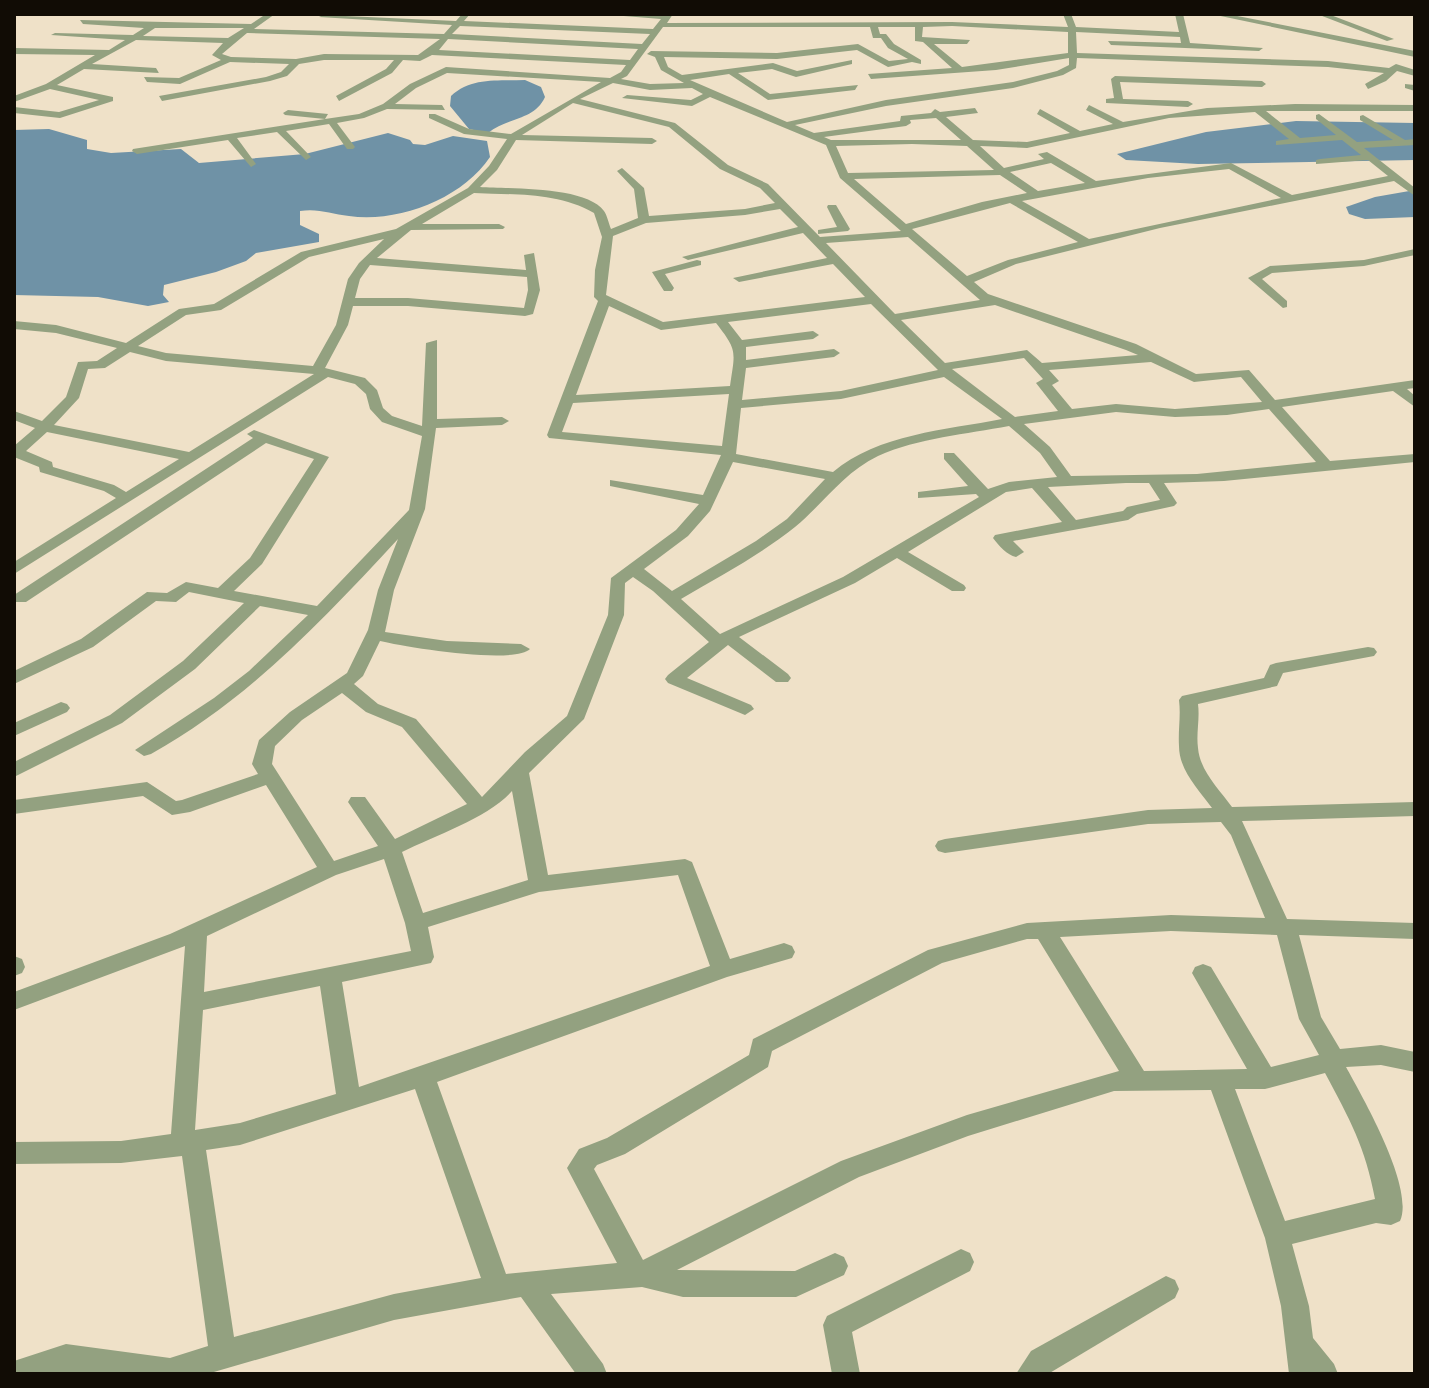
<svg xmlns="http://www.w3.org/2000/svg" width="1429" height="1388" font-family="Montserrat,sans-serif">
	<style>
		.water { fill: #6f92a6 }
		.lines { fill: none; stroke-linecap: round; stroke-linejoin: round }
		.minor { fill: #93a180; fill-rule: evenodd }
	</style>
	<rect width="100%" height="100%" fill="#efe1c8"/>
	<g class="water">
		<path d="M525,80l16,7 4,10c-11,24 -38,20 -57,36l-19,-4 -19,-23 1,-10c20,-19 47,-15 74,-16z"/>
		<polygon points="1296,121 1415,123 1415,160 1198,164 1126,160 1117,154 1206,132"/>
		<path d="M49,129l38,11v9l24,4 70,-4 18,14 106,-9 83,-21 22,7 3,4 12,1 28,-9 34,5 3,16c-28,42 -92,66 -141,59 -18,-2 -31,-8 -49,-5v14l19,9v8l-63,11 -10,8 -30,11 -52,13 -1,10 6,7 -21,4 -50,-9 -84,-2v-165z"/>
		<polygon points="1415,190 1415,217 1365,219 1349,214 1346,207 1375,197"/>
	</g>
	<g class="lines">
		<g class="minor">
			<path d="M266,14h9l-21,15 190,5 8,-9 -133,-8 4,-2 133,6 6,-7h8l-6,7 189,8 8,-10 -62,-5h74l-6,9 285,-1 116,5 -5,-13h8l5,13 103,5 -4,-18h8l7,29 73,5 -4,3 -148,-6 -3,-4 73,2 -1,-6 -104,-5 1,21 251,8 61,7 7,-4 19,6v6l-18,-5 -11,10 -18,8 -3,-5 19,-11 -56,-6 -251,-9 -1,10 -13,7 -50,13 -127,18 -91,19 19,8 86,-12 1,-5 30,-3 4,-4 5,3 35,-4 3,5 -32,4 27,23 54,2 43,-9 -33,-19 3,-5 40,22 33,-7 -27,-14 3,-5 34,17 84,-14 88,-4 120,1v6h-149l34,27 36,-3 -20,-16v-4l3,-1 38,28 36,-2 -33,-20v-4l3,-1 42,25 10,-1v6l-51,3 51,40v8l-21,-15 -234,47 -144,36 -42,18 14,12 148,50 60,30 53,-4 26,30 140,-20v8l-8,1 8,7v11l-22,-16 -111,16 48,54 85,-7v8l-191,19 -60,2 13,20 -3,3 -37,8 -9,6 -115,21 11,11 -8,5c-9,-2 -17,-11 -23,-19l2,-3 67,-13 -30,-34 -26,4 -98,60 56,33 2,3 -2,3h-12l-55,-33 -42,25 -116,54 49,37 3,4 -3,4h-12l-48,-37 -41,33 64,27 3,4 -9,6 -77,-32 -3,-4 3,-4 41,-33 -56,-51 -20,-14 -8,6 -1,32 -40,104 -55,54 19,102 137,-16 7,3 38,97 54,-16 8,3 3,6 -3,6 -65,19 -290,105 69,192 111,-11 -50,-95 12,-19 28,-11 142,-83 4,-16 175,-89 99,-27 144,-8 94,3 -34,-83 -10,-13 -73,2 -203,29 -7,-2 -3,-5 3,-5 7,-2 203,-29 64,-2c-14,-19 -33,-38 -33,-62 -1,-16 2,-30 0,-46l3,-4 82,-18 6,-13 6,-2 92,-16 6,1 3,4 -3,4 -91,17 -6,13 -79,18c2,15 -2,29 0,44 2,23 21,41 34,59l183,-5v14l-173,5 45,98 128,4v16l-116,-4 22,82 19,32 41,-4 34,7v20l-34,-7 -35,2c17,31 69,121 54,154l-9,4 -15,-2 -84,21 17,62 4,32 21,26 4,10h-49l-8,-68 -16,-68 -54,-148 -97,1 -146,45 -109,41 -182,93 118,1 40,-18 9,4 4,9 -4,9 -48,22h-113l-41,-10 -91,7 52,70 4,10h-31l-55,-77 -127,23 -187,54h-193v-13l52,-17 104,14 38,-12 -26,-190 -61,7 -107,1v-22l107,-1 50,-7 14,-188 -171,64v-18l156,-58 147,-67 -51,-82 -76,27 -18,3 -29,-19 -129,18v-14l133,-18 29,19 6,-1 76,-26 -6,-10 7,-24 31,-28 57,-39 21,-43 10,-40 20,-51c-76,82 -149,160 -247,215l-7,2 -9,-6 79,-52 35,-27 59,-56 -48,-9 -65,63 -73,54 -108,54v-15l96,-47 73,-54 61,-58 -55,-11 -13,10 -20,-1 -63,46 -79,37v-13l67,-32 66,-47 20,1 19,-11 32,6 32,-30 64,-99 -48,-16 -240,159h-12v-7l239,-157 -6,-4 7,-4 75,27 -67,107 -28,27 83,15 92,-96 13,-74 -40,-14 -12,-13 -4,-15 -11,-10 -27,-7 -314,197v-12l102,-64 -12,-7 -64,-19 -1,-5 -25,-10v-11l21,-18 -21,-8v-9l28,10 24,-24 12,-35 19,-1 20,-13 -61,-15 -42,-4v-8l42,4 70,18 53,-34 35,-5 87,-52 95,-23 72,-41 21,-22 18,-27 -43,-5 -35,-16v-4h6l34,15 42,5 90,-52 -154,-9 -31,15 -21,16 47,1 3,5 -58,-1 -23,9 -27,5 18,24 -2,2h-6l-18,-25 -43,7 25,26 -5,3 -29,-28 -40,6 19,26 -5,3 -23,-27 -91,14 -5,-3 1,-2 192,-30 -40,-4 -2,-2 5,-3 40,4 -3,5 34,-5 24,-10 27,-20 36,-17 164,11 11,-6 5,-7 -194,-10 -12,6 -17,-1 -11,13 -53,28 -3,-5 50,-27 8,-9h-70l-25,4 -12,12 -17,5 -108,20 -3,-5 107,-19 15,-5 8,-8 -59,-2 -50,22 -33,-2 -3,-5 35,1 42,-18 -9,-5 11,-12 -87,-3 -44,24 64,4 3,5 -75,-4 -27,16 56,12v4l-53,17 -46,-5v-6l45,5 40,-12 -49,-11 -36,13v-6l32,-12 49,-29 -81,-1v-6l95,2 16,-10 -74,-5 4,-2 78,2 11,-7 -61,-4 -3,-4 171,4zM460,26l190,8 -8,10 -190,-10zM952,26l116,6v21l-106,14 -28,-23h33l3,-4 -48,-3 1,-10zM663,27h207l3,11h8l7,10 20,11 -19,2 -31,-17 -81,9 -126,-2 -4,3 8,3 6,13 23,13 -34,1 -29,-5 6,-3zM878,27h37v14l8,1 29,26 -84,6 3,5 125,-9 73,-12v7l-12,6 -44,11 -127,18 -99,22 -97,-42 39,-6 39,26 87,-10 3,-5 -88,9 -32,-21 34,-4 24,8 56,-13v-4l-55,11 -24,-8 -91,12 -14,-8 -4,-10 113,2 80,-9 31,17 24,-5 9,2v-4l-27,-16 -8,-10h-6zM155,28h89l-16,10 -85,-2zM247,33h1l192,6 -22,16 -94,-1 -28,5 -65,-2 -9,-3zM448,39l190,10 -8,11 -191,-10zM613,83l37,7 42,-2 11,6 -12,6 -64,-5 -5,3 70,8 18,-9 116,48 14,33 61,53 -81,6 -52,-53 -40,-19 -53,-42 -95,-24zM573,103l96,24 51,42 40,19 15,15 -30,6 -96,7 -5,-28 -22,-20 -5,3 17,18 4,29 -27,11c-2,-5 -4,-14 -7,-18 -18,-25 -95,-22 -124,-24l17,-17 19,-30 136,4 5,-3 -5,-3 -130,-3zM1255,112l34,27 -13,2v4l66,-5 19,15 -41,4 -4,1v4l52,-4 20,16 -96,19 -61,-32 -135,18 -49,-29 -9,2 6,5 -40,9 -24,-22 47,2 142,-30zM936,118l25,22h-130l-7,-3 82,-11 5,-3 -1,-3zM912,144l55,2 27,24 -146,3 -12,-27zM1051,163l34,20 -47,8 -28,-19zM1229,169l52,29 -192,41 -67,-38 126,-23zM1000,175l27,18 -45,9 -76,22 -52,-45zM474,193c41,2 83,-1 120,20l8,24 -7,33 -1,27 4,4 -51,134 2,3 172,17 -18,40 -93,-15v6l89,18 -23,26 -65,48 -3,37 -41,101 -42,36 -43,45 -66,-78 -38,-15 -24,-20 9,-8 17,-35c25,6 134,24 150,8l-9,-5 -74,-3 -62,-9 9,-42 31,-81 11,-81 66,-3 7,-4 -7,-4 -65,2v-79l-11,3 -4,83 -30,-10 -9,-8 -6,-18 -12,-12 -40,-10 23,-43 5,-19h55l117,10 8,-2 7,-24 -6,-37 -10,2 2,15 -149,-12 34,-28 92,-1 2,-2 -6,-3h-77zM1010,203l68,39 -70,18 -41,16 -55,-47zM780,209l18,18 -116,30 6,3 115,-27 24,25 -94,20 6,4 94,-18 32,33 -202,25 -57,-27 7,-59 33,-13 99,-8zM908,237l72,63 -85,14 -69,-71zM384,239l-25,24 -11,16 -12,46 -23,41 -147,-13 -28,-7 48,-31 35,-5 88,-53zM370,265l157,12 1,13 -4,18 -116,-10h-53l5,-19zM871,304l67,66 -97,21 -99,9 4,-32 88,-11 6,-4 -6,-4 -88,11v-13l67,-8 6,-4 -6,-4 -71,9 -14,-18zM995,305l131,45 12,5 -96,8 -15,-13 -82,13 -44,-43zM609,306l52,24 55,-7c22,28 19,28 14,63l-154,9zM130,352l36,9 148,13 -125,78 -135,-27 25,-27 9,-29 17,-1zM1024,358l19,21 -7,4 22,28 -43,6 -63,-48zM1151,362l43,20 47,-5 21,25 -87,7 -59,-5 -44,5 -20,-24 7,-4 -10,-11zM944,377l58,42c-56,11 -124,15 -169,53l-97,-18 5,-46 100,-9zM729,394l-7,52 -160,-14 11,-29zM1269,409l47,53 -119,12 -126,2 -21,-29 -26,-23 92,-12 59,5 52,-2zM1009,426l31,27 17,24 -48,5 -21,7 -34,-36h-10v6l24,27 -50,6v6l58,-4 3,3 -136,80 -123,57 -39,-35c39,-23 79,-44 114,-72 29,-24 48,-54 83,-71 40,-18 89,-22 131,-30zM47,432l132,27 -53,33 -12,-7 -61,-18 -1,-5 -26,-11zM733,462l92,17 -38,40 -31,22 -84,50 -28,-22 44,-33 22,-25zM1126,483h23l11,17 -33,7 -4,4 -47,9 -28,-33zM342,693l24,19 36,15 65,77 -72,35 -30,-42h-14l-3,5 30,44 -44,15 -62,-97 3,-18 27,-26zM512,791l16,89 -105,33 -21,-61c34,-17 86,-34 110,-61zM384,859l21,64 6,28 -207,41 3,-56 129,-61zM678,875l32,91 -351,121 -17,-105 89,-19 3,-6 -6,-30 111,-35zM1171,931l106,4 22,84 20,36 -48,12 -60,-100 -8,-3 -8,3 -3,6 55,96 -103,2 -84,-134zM1027,939h11l81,132 -152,44 -126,46 -198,99 -49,-91 3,-4 28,-11 143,-87 4,-16 170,-88zM320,986l16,108 -96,29 -45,7 8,-120zM1325,1073c25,47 40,73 50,126l-90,22 -50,-132h30zM415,1089l66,189 -87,16 -160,43 -28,-187 34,-5z"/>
			<polygon points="1211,14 1227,14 1415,51 1415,57"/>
			<polygon points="1317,14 1328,14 1394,39 1387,41"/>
			<polygon points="1115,76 1262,81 1266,84 1262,87 1120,82 1123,99 1188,101 1193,104 1188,107 1106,103 1106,99 1114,98 1111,79"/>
			<polygon points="1405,84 1415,85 1415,91 1405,88"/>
			<polygon points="828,205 836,205 850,229 848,231 818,234 818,230 837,227 827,207"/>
			<polygon points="1415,249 1415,255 1364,266 1272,273 1262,279 1287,301 1287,307 1283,308 1248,278 1270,266 1364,260"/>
			<polygon points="697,260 701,261 701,265 665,274 674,288 672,291 664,291 652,272"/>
			<polygon points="61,702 67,704 70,708 67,712 14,736 14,723"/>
			<polygon points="14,956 22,959 25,967 22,973 14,976"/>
			<polygon points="961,1249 970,1253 974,1262 970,1271 852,1332 860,1374 832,1374 823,1325 827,1316"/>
			<polygon points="1166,1276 1175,1280 1179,1289 1175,1298 1048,1374 1016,1374 1031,1351"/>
		</g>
	</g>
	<rect width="1429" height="1388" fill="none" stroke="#110c05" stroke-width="32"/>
</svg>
